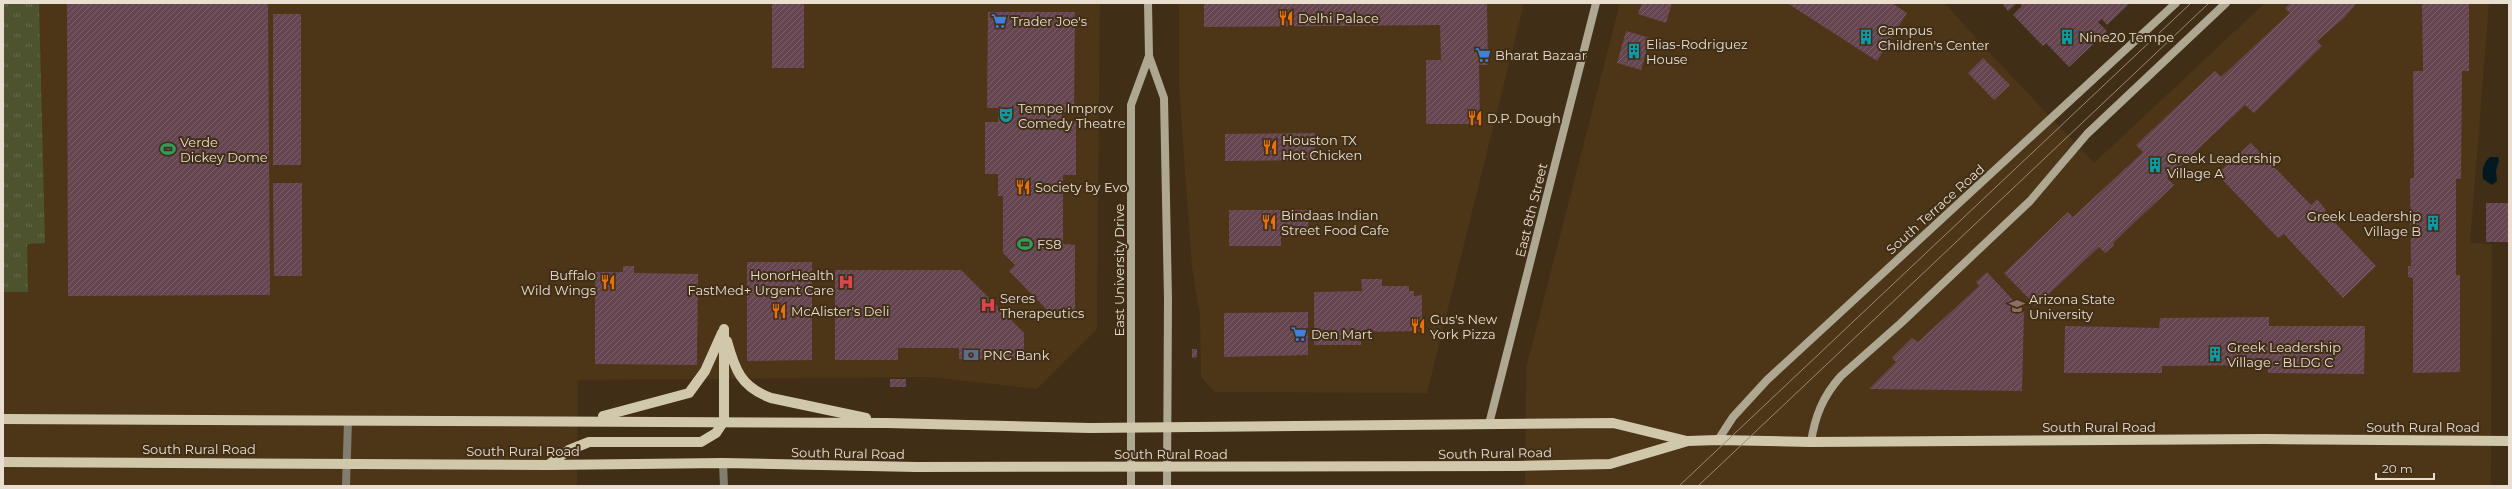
<svg xmlns="http://www.w3.org/2000/svg" width="2512" height="489" font-family="Montserrat,sans-serif">
	<style>
		.built { fill: #4d3617 }
		.grass { fill: url(#grass-tufts) }
		.water { fill: #031922 }
		.building { fill: url(#building-hatch) }
		.lines { fill: none; stroke-linecap: round; stroke-linejoin: round }
		.street { stroke: #817d6f; stroke-width: 8 }
		.secondary { stroke: #aea792; stroke-width: 8 }
		.primary { stroke: #d1c8ac; stroke-width: 10 }
		.tram { stroke: #998a77; stroke-width: 1 }
		.labels { text-anchor: middle; stroke-width: 4; stroke-linejoin: round; paint-order: stroke }
		.poi-label { font-size: 13px; fill: #e9decf; stroke: #402e16; text-anchor: start }
		.street-label { font-size: 13px; fill: #e9decf; stroke: #402e16 }
	</style>
	<defs>
		<pattern id="grass-tufts" width="24" height="20" patternUnits="userSpaceOnUse"><rect width="24" height="20" fill="#4d532e"/><path d="M3 7l-1-3M5 7V3M7 7l1-3M15 17l-1-3M17 17v-4M19 17l1-3" fill="none" stroke="#676b4b"/></pattern>
		<pattern id="building-hatch" width="6" height="6" patternUnits="userSpaceOnUse"><rect width="6" height="6" fill="#644550"/><path d="M-1 1l2-2M0 6l6-6M5 7l2-2" fill="none" stroke="#7a5f68"/></pattern>
	</defs>
	<rect width="100%" height="100%" fill="#402e16"/>
	<g class="built">
		<polygon points="3,3 1100,3 1097,329 1037,389 930,377 578,380 577,486 3,486"/>
		<polygon points="1179,3 1524,3 1427,393 1214,392 1201,377 1200,317 1192,267 1179,86"/>
		<polygon points="1620,3 1945,3 1983,46 2094,163 2265,3 2489,3 2470,243 2492,244 2491,486 1525,486 1526,368"/>
	</g>
	<polygon class="grass" points="3,3 39,3 45,243 27,244 28,292 3,292"/>
	<path class="water" d="M2490,157h8l1,3 -3,11 1,10 -5,4 -9,-6c-1,-9 0,-16 7,-22z"/>
	<g class="building">
		<polygon points="67,3 268,3 270,295 68,296"/>
		<rect x="772" y="3" width="32" height="65"/>
		<polygon points="1204,3 1487,3 1488,65 1479,65 1480,124 1426,124 1426,60 1441,60 1440,25 1204,27"/>
		<polygon points="1642,3 1672,3 1666,23 1638,14"/>
		<polygon points="1787,3 1892,3 1907,13 1877,61"/>
		<polygon points="2002,3 2017,3 2008,11"/>
		<polygon points="2019,3 2130,3 2107,25 2102,19 2098,22 2107,31 2069,67 2046,43 2043,46 2013,15 2022,6"/>
		<polygon points="2291,3 2357,3 2344,18 2317,41 2322,46 2254,113 2245,105 2167,178 2174,185 2113,243 2114,245 2105,253 2099,247 2036,306 2004,273 2068,212 2073,217 2143,152 2136,145 2215,71 2221,77 2290,13 2285,8"/>
		<polygon points="2422,3 2469,3 2469,71 2462,71 2461,179 2456,179 2456,275 2460,275 2460,372 2413,373 2413,278 2408,277 2408,266 2411,266 2410,178 2414,178 2413,71 2423,71"/>
		<polygon points="988,12 1075,12 1074,112 1062,112 1062,121 1076,121 1076,175 1063,175 1063,244 1075,245 1075,311 1048,311 1009,271 1015,265 1003,253 1003,196 998,196 998,174 985,174 985,122 998,122 998,108 987,108"/>
		<rect x="273" y="14" width="28" height="151"/>
		<polygon points="1626,31 1650,38 1641,70 1617,63"/>
		<polygon points="1983,58 2010,85 1994,100 1968,73"/>
		<polygon points="1315,133 1315,160 1225,161 1225,134"/>
		<polygon points="2251,143 2311,205 2317,199 2326,210 2325,212 2376,266 2343,298 2284,234 2278,238 2217,174"/>
		<polygon points="273,183 302,183 302,276 274,276"/>
		<rect x="2486" y="203" width="23" height="39"/>
		<polygon points="1229,210 1309,210 1308,233 1281,233 1281,246 1229,246"/>
		<polygon points="747,262 812,262 812,360 747,361"/>
		<polygon points="623,266 634,266 634,273 698,274 697,365 595,364 595,272 623,272"/>
		<polygon points="835,270 961,270 1024,333 1024,359 959,359 959,348 898,348 898,360 835,360"/>
		<polygon points="1987,272 2024,312 2022,391 1869,389 1896,362 1892,358 1912,338 1918,342 1979,286 1976,282"/>
		<polygon points="1361,279 1382,279 1382,286 1409,286 1409,291 1414,291 1414,296 1422,295 1422,331 1361,332 1361,345 1314,345 1314,292 1362,291"/>
		<polygon points="1308,312 1308,355 1224,357 1224,313"/>
		<polygon points="2269,317 2269,326 2365,326 2364,374 2268,373 2268,365 2162,366 2162,373 2064,373 2065,326 2159,328 2160,318"/>
		<polygon points="1192,349 1197,349 1197,357 1192,358"/>
		<rect x="890" y="379" width="16" height="8"/>
	</g>
	<g class="lines">
		<g class="street">
			<polyline points="723,463 724,486"/>
			<polyline points="346,486 348,420"/>
		</g>
		<g class="secondary">
			<polyline points="1148,3 1149,56 1164,98 1168,299 1167,486"/>
			<polyline points="1489,424 1596,3"/>
			<polyline points="1718,440 1733,417 1767,380 2176,3"/>
			<path d="M1811,442c4,-26 12,-46 30,-66l60,-53 129,-122 57,-67 139,-131"/>
			<polyline points="1131,486 1131,105 1149,56"/>
		</g>
		<g class="primary">
			<path d="M727,341c8,29 14,46 44,57l95,20"/>
			<polyline points="603,416 689,393 705,371 722,333"/>
			<polyline points="3,419 887,423 1090,428 1613,423 1687,441"/>
			<polyline points="3,462 548,465 723,463 916,467 1517,466 1610,464 1688,441 1718,440 1811,442 2265,439 2509,441"/>
			<polyline points="548,465 569,450 589,442 701,442 716,433 724,421 724,329"/>
		</g>
		<g class="tram">
			<polyline points="1679,486 2191,3"/>
			<polyline points="1698,486 2209,3"/>
		</g>
	</g>
	<defs>
		<symbol id="restaurant-bare" viewBox="-9 -9 18 18"><path d="M-5-6h1v4h1v-4h1v4h1v-4h1v5L-1.5 .5V6h-2V.5L-5-1ZM5-6V6H3V1.5H1.5Q1.5-4 5-6Z" fill="#e8710a" stroke="#402e16" stroke-width="2.5" paint-order="stroke"/></symbol>
		<symbol id="supermarket-bare" viewBox="-9 -9 18 18"><path d="M-6-5.5h2.5l.6 2H6L4.5 2H-2.5L-4.4-4H-6ZM-1.5 3.2a1.3 1.3 0 1 0 .1 0ZM3 3.2a1.3 1.3 0 1 0 .1 0Z" fill="#3f7fe0" stroke="#402e16" stroke-width="2.5" paint-order="stroke"/></symbol>
		<symbol id="building-bare" viewBox="-9 -9 18 18"><path d="M-4-6H4V6H1V3H-1V6H-4ZM-2.5-4.3h1.7v1.8h-1.7ZM.8-4.3h1.7v1.8H.8ZM-2.5-1h1.7V.8h-1.7ZM.8-1h1.7V.8H.8Z" fill="#0f9aa8" stroke="#402e16" stroke-width="2.5" paint-order="stroke"/></symbol>
		<symbol id="theatre-bare" viewBox="-9 -9 18 18"><path d="M-5-5.5Q0-4 5-5.5V0Q5 5 0 6Q-5 5-5 0ZM-3.3-2.5H-1v1.5H-3.3ZM1-2.5H3.3v1.5H1ZM-2.8 1Q0 5.5 2.8 1Z" fill="#0f9aa8" stroke="#402e16" stroke-width="2.5" paint-order="stroke"/></symbol>
		<symbol id="stadium-bare" viewBox="-9 -9 18 18"><path d="M0-5a6.5 5 0 1 0 0 10a6.5 5 0 1 0 0-10ZM-3.5-1.8h7v3.6h-7Z" fill="#2e9e5b" stroke="#402e16" stroke-width="2.5" paint-order="stroke"/></symbol>
		<symbol id="hospital-bare" viewBox="-9 -9 18 18"><path d="M-5-5h3v3.5h4V-5h3V5h-3V1.5h-4V5h-3Z" fill="#e0444e" stroke="#402e16" stroke-width="2.5" paint-order="stroke"/></symbol>
		<symbol id="university-bare" viewBox="-9 -9 18 18"><path d="M0-5L7-2L0 1L-7-2ZM-4 1L0 2.5L4 1V4Q0 6-4 4Z" fill="#8d6e63" stroke="#402e16" stroke-width="2.5" paint-order="stroke"/></symbol>
		<symbol id="bank-bare" viewBox="-9 -9 18 18"><path d="M-6-4H6V4H-6ZM0-2.3a2.3 2.3 0 1 0 0 4.6a2.3 2.3 0 1 0 0-4.6Z" fill="#5c6f8a" stroke="#402e16" stroke-width="2.5" paint-order="stroke"/></symbol>
	</defs>
	<g fill-rule="evenodd">
		<use href="#restaurant-bare" x="1275" y="7" width="22" height="22"/>
		<use href="#supermarket-bare" x="988" y="10" width="22" height="22"/>
		<use href="#building-bare" x="1855" y="26" width="22" height="22"/>
		<use href="#building-bare" x="2056" y="26" width="22" height="22"/>
		<use href="#building-bare" x="1623" y="40" width="22" height="22"/>
		<use href="#supermarket-bare" x="1472" y="44" width="22" height="22"/>
		<use href="#theatre-bare" x="995" y="104" width="22" height="22"/>
		<use href="#restaurant-bare" x="1464" y="107" width="22" height="22"/>
		<use href="#restaurant-bare" x="1259" y="136" width="22" height="22"/>
		<use href="#stadium-bare" x="157" y="138" width="22" height="22"/>
		<use href="#building-bare" x="2144" y="154" width="22" height="22"/>
		<use href="#restaurant-bare" x="1012" y="176" width="22" height="22"/>
		<use href="#restaurant-bare" x="1258" y="211" width="22" height="22"/>
		<use href="#building-bare" x="2422" y="212" width="22" height="22"/>
		<use href="#stadium-bare" x="1014" y="233" width="22" height="22"/>
		<use href="#restaurant-bare" x="597" y="271" width="22" height="22"/>
		<use href="#hospital-bare" x="835" y="271" width="22" height="22"/>
		<use href="#hospital-bare" x="977" y="294" width="22" height="22"/>
		<use href="#university-bare" x="2006" y="295" width="22" height="22"/>
		<use href="#restaurant-bare" x="768" y="300" width="22" height="22"/>
		<use href="#restaurant-bare" x="1407" y="315" width="22" height="22"/>
		<use href="#supermarket-bare" x="1288" y="323" width="22" height="22"/>
		<use href="#building-bare" x="2204" y="343" width="22" height="22"/>
		<use href="#bank-bare" x="960" y="344" width="22" height="22"/>
	</g>
	<g class="labels">
		<g class="poi-label">
			<text x="1298" y="23">Delhi Palace</text>
			<text x="1011" y="26">Trader Joe's</text>
			<text x="1878" y="35">Campus<tspan x="1878" dy="15">Children's Center</tspan></text>
			<text x="2079" y="42">Nine20 Tempe</text>
			<text x="1646" y="49">Elias-Rodriguez<tspan x="1646" dy="15">House</tspan></text>
			<text x="1495" y="60">Bharat Bazaar</text>
			<text x="1018" y="113">Tempe Improv<tspan x="1018" dy="15">Comedy Theatre</tspan></text>
			<text x="1487" y="123">D.P. Dough</text>
			<text x="1282" y="145">Houston TX<tspan x="1282" dy="15">Hot Chicken</tspan></text>
			<text x="180" y="147">Verde<tspan x="180" dy="15">Dickey Dome</tspan></text>
			<text x="2167" y="163">Greek Leadership<tspan x="2167" dy="15">Village A</tspan></text>
			<text x="1035" y="192">Society by Evo</text>
			<text x="1281" y="220">Bindaas Indian<tspan x="1281" dy="15">Street Food Cafe</tspan></text>
			<text x="2421" y="221" text-anchor="end">Greek Leadership<tspan x="2421" dy="15">Village B</tspan></text>
			<text x="1037" y="249">FS8</text>
			<text x="596" y="280" text-anchor="end">Buffalo<tspan x="596" dy="15">Wild Wings</tspan></text>
			<text x="834" y="280" text-anchor="end">HonorHealth<tspan x="834" dy="15">FastMed+ Urgent Care</tspan></text>
			<text x="1000" y="303">Seres<tspan x="1000" dy="15">Therapeutics</tspan></text>
			<text x="2029" y="304">Arizona State<tspan x="2029" dy="15">University</tspan></text>
			<text x="791" y="316">McAlister's Deli</text>
			<text x="1430" y="324">Gus's New<tspan x="1430" dy="15">York Pizza</tspan></text>
			<text x="1311" y="339">Den Mart</text>
			<text x="2227" y="352">Greek Leadership<tspan x="2227" dy="15">Village - BLDG C</tspan></text>
			<text x="983" y="360">PNC Bank</text>
		</g>
		<g class="street-label">
			<text transform="translate(1935 209) rotate(-42)" y="5">South Terrace Road</text>
			<text transform="translate(1531 210) rotate(-76)" y="5">East 8th Street</text>
			<text transform="translate(1119 270) rotate(-90)" y="5">East University Drive</text>
			<text x="2099" y="432">South Rural Road</text>
			<text x="2423" y="432">South Rural Road</text>
			<text x="199" y="454">South Rural Road</text>
			<text x="523" y="456">South Rural Road</text>
			<text transform="translate(848 453) rotate(1)" y="5">South Rural Road</text>
			<text transform="translate(1495 453) rotate(-1)" y="5">South Rural Road</text>
			<text x="1171" y="459">South Rural Road</text>
		</g>
	</g>
	<rect width="2512" height="489" fill="none" stroke="#e9decf" stroke-width="8"/>
	<path d="M2376 473v6h58v-6" fill="none" stroke="#e9decf" stroke-width="2"/>
	<text x="2382" y="473" font-size="12" fill="#e9decf" stroke="#402e16" stroke-width="3" paint-order="stroke">20 m</text>
</svg>
